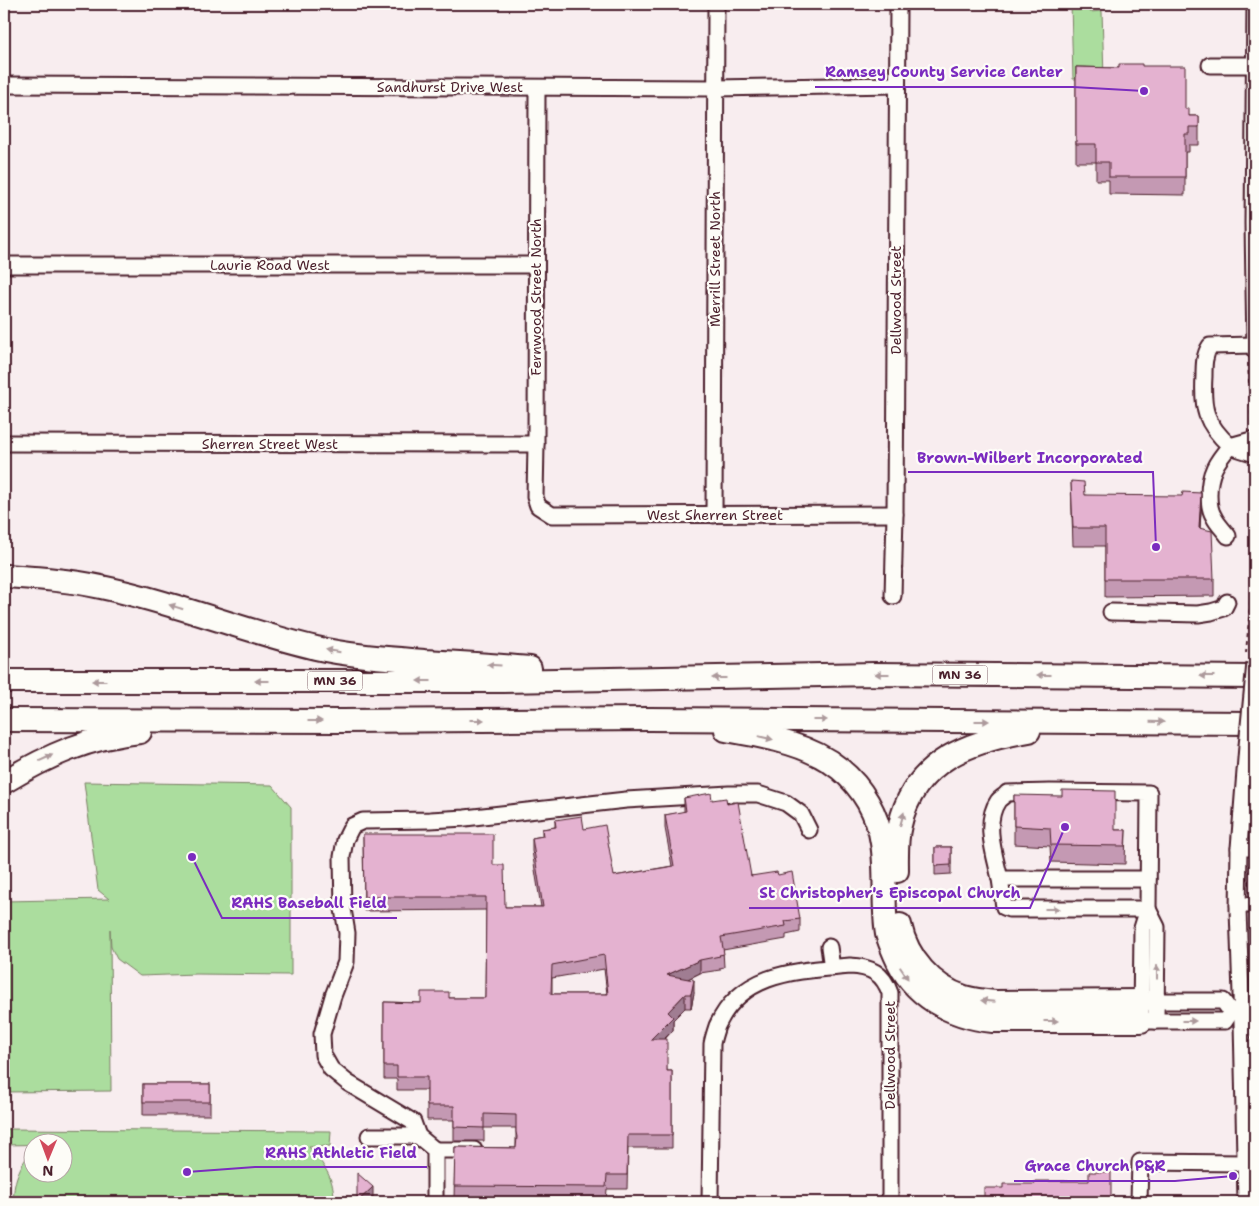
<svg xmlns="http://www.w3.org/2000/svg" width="1259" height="1206" font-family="'Shantell Sans',sans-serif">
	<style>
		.green { fill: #abdd9e; stroke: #7a7e64 }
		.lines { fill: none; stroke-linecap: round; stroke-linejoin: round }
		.minor-casing { stroke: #4a1f2b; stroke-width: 19 }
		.highway-casing { stroke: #4a1f2b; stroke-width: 26 }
		.path { stroke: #4a1f2b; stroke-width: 2; stroke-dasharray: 4 4; stroke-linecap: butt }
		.minor { stroke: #fdfcf7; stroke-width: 15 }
		.highway { stroke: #fdfcf7; stroke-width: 22 }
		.minor-bridge-casing { stroke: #4a1f2b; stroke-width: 19; stroke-linecap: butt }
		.minor-bridge { stroke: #fdfcf7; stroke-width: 15 }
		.wall { fill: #c499b3; stroke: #4a1f2b; fill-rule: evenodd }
		.shaded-wall { fill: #a07d92; stroke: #4a1f2b }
		.building { fill: #e4b2d0; stroke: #4a1f2b; fill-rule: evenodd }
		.oneway { fill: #ac999b }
		.labels { text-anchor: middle; stroke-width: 4.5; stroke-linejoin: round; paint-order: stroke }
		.shield { fill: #fdfcf7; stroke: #806168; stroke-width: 1 }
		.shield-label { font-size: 12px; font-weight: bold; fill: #4a1f2b }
		.street-label { font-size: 14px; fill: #4a1f2b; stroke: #fdfcf7 }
		.leader { fill: none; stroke: #7b2cbf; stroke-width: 2 }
		.callout-dot { fill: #7b2cbf; stroke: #fdfcf7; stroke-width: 2 }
		.callout-label { font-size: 15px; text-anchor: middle; font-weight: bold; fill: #7b2cbf; stroke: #fdfcf7; stroke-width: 4.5; stroke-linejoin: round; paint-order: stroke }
	</style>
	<rect width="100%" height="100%" fill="#f8edef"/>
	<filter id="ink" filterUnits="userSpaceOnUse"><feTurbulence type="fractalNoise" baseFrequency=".02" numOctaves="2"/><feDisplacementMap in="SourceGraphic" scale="10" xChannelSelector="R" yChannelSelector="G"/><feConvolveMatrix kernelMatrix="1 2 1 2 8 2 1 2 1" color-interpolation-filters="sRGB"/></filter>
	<g filter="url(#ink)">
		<g class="green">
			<polygon points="1071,4 1090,4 1090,12 1102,11 1104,78 1073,79"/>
			<polygon points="84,782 272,785 291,807 291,975 196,974 140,976 117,959 111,947 110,929 111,1091 4,1092 4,901 109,899 98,890"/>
			<path d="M4,1129l327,2 -1,15 -21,1c14,17 26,31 25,55h-320c-2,-18 6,-38 18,-51v23h30v-30l-58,1z"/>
		</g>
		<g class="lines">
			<defs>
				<g id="minor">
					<polyline points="1255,4 1253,223 1255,351"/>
					<polyline points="1210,65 1255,65"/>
					<polyline points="4,85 716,88 897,85"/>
					<polyline points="537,88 536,444 535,497 538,506 552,515 895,514"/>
					<polyline points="4,265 536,265"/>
					<polyline points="1255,439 1230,446 1255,454"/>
					<polyline points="4,443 536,444"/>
					<polyline points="714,515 716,4"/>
					<path d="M1228,536c-4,-6 -11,-12 -14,-19 -4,-6 -5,-15 -5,-22 0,-22 7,-33 21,-49 -25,-23 -28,-37 -26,-70 0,-11 0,-21 6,-30l45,-1"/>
					<polyline points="893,596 895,514 898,4"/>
					<polyline points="1111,612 1198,614 1211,612 1224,608 1227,602"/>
					<polyline points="1239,848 1255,848"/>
					<path d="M1000,879c-5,-23 -17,-56 -2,-78 2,-3 7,-5 9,-8l43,-1 99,1 -1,116 -6,19 -1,93h84l6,-9"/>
					<polyline points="1238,905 1255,905"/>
					<polyline points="1148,909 1009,909 1004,907 1000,879 1148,879"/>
					<polyline points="1148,909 1157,927 1156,1021"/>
					<polyline points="829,947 832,968"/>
					<polyline points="1148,1001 1223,1001 1231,1012"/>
					<polyline points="369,1136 418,1136 435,1150 435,1202"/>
					<polyline points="418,1136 413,1122 348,1083 331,1069 323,1055 322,1034 333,996 346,962 347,933 343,909 342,857 345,840 352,826 363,821 430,820 465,818 626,800 729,794 758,794 786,803 801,814 809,830"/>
					<polyline points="435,1150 474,1150"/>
					<path d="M710,1202l2,-158c1,-6 3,-12 5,-18 25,-55 81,-55 133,-60 21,1 33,7 40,27v209"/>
					<polyline points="1139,1202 1140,1162 1245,1163"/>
					<polyline points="1246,1202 1242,1022 1238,910 1239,848 1247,746"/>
				</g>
				<g id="highway">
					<path d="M4,576c32,2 65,4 97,11 73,15 142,44 215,61 35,8 72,10 108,13 35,2 70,4 106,7"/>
					<polyline points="4,681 503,681 875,674 1255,677"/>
					<polyline points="4,720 342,721 648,719 1255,723"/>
					<path d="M726,730c39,7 82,13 114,39 22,18 38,45 42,74 5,30 0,61 5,91 2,7 5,14 8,21 17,41 56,62 98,66h148"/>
					<path d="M4,782c43,-26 85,-45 136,-50"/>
					<path d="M897,871c0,-15 -1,-31 3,-46 14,-65 71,-84 129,-94"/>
					<path d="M900,925c7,33 32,62 64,72 10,3 20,4 31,5l147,-1"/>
				</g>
			</defs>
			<use href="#minor" class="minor-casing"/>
			<use href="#highway" class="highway-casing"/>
			<g class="path">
				<polyline points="1248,363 1252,426"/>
				<polyline points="1246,653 1252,587 1255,526 1253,466"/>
			</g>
			<use href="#minor" class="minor"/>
			<use href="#highway" class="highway"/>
			<defs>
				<polyline id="minor-bridge" points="1247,746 1255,663"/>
			</defs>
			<use href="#minor-bridge" class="minor-bridge-casing"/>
			<use href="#minor-bridge" class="minor-bridge"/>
		</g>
		<g class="wall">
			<polygon points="1076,67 1119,68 1185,109 1189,116 1199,116 1199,145 1189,145 1189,152 1185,152 1185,195 1109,194 1109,180 1096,180 1096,162 1076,162"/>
			<polygon points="1071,481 1085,495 1201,511 1200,528 1214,579 1214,596 1105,597 1105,546 1073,546"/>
			<polygon points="1014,795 1115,830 1126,830 1125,864 1051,862 1050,846 1014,844"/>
			<path d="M684,798l28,2 15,4 24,72 27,-1 22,44v13l-14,3v4l-63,11 1,17 -4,1v2l-20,3 -12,6 6,14 -3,15h-6l-12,12v10l-8,9 2,32h5v77h-44l-1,41h-20l-1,12 -152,-1 1,-53 61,1v-20h-32v13h-30v-21h-27v-30h-30v-11h-13v-77l37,1 28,-5h36l1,-88 -122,1 -1,-77 130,31 12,42h36l-9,-56v-13l10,-2v-7l13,-2v-7l29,9 30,47 58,-10 -7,-38v-13l19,-3zM604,969l3,25h-55v-16z"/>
			<polygon points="935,847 951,847 951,874 935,875"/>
			<rect x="143" y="1084" width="67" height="31"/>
		</g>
		<g class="shaded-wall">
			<polygon points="1201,493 1201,511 1199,545 1199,528"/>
			<polygon points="700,960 700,973 667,989 667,975"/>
			<polygon points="694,980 694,993 691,1008 691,994"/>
			<polygon points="685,994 685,1008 673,1020 673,1030 651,1052 651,1039 668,1012"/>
			<polygon points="373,1187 373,1200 371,1202 357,1202"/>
		</g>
		<g class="building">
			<polygon points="1119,64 1142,64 1142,66 1185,66 1185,109 1189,109 1189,116 1199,116 1199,127 1189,127 1189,134 1185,134 1185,177 1109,177 1109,162 1096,162 1096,144 1076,144 1076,67 1119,68"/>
			<polygon points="1071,481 1084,482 1085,495 1182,496 1183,492 1201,493 1199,528 1212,531 1214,579 1105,579 1105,528 1073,528"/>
			<polygon points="1062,790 1115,791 1115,830 1126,830 1125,846 1051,845 1050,828 1014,826 1014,795 1062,796"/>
			<path d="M711,793l1,7 14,-2 1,6 11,-2 13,74 26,-4 1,3 14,-3 8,47 -15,2 1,5 -65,11 3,17 -5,1 1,1 -20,4 -33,15 27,5 -3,14h-6l-17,18 5,5 -22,22h16v32h5v64h-44l-1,40h-20l-1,12 -152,-1 1,-39 61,1 1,-11 -1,-5v-17l-32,-1v14l-30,-1v-21h-27v-29h-30v-11h-13v-64l37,1v-11h28v6h36l1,-101h-122l-1,-63h130v31h11l1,42h38l-11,-69 11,-2 -1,-7 14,-2 -1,-7 27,-4 2,13 21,-4 9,51 60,-10 -9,-51 21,-4 -2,-13zM604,955l4,39h-57l1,-29z"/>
			<polygon points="935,847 951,847 951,865 935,866"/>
			<rect x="143" y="1084" width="67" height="18"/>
			<polygon points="1089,1172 1111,1172 1111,1202 984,1202 984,1188 1003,1188 1003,1184 1035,1184 1035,1181 1089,1181"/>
			<polygon points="357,1173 373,1187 357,1202"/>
		</g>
		<defs><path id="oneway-solid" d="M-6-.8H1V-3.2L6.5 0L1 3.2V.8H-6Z" transform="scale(1.25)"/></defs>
		<g class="oneway">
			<use href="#oneway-solid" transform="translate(176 607) rotate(-163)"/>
			<use href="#oneway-solid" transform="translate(333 651) rotate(-170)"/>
			<use href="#oneway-solid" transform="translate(494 665) rotate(-176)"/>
			<use href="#oneway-solid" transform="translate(882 674) rotate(-180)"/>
			<use href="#oneway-solid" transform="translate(1044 675) rotate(-180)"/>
			<use href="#oneway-solid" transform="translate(1207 676) rotate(-180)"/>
			<use href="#oneway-solid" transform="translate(719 678) rotate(180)"/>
			<use href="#oneway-solid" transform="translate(99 681) rotate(-180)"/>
			<use href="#oneway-solid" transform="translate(262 681) rotate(-180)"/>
			<use href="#oneway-solid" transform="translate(424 681) rotate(-180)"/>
			<use href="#oneway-solid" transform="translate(477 720)"/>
			<use href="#oneway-solid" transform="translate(820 720)"/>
			<use href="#oneway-solid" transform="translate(315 721)"/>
			<use href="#oneway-solid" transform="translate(982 721)"/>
			<use href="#oneway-solid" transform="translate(1157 722) rotate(1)"/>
			<use href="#oneway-solid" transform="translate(766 738) rotate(13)"/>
			<use href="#oneway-solid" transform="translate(46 758) rotate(-25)"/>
			<use href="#oneway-solid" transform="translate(902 819) rotate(-74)"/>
			<use href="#oneway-solid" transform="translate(1052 909)"/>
			<use href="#oneway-solid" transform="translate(1157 972) rotate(-90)"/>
			<use href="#oneway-solid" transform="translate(904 973) rotate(56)"/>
			<use href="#oneway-solid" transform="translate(988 1001) rotate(-175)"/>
			<use href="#oneway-solid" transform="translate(1051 1021)"/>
			<use href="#oneway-solid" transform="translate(1189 1021)"/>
		</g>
	</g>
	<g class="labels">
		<g class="shield">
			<rect x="932.5" y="665.5" width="55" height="19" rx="4"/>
			<rect x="307.5" y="671.5" width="55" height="19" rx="4"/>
		</g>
		<g class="shield-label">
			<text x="960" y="679">MN 36</text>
			<text x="335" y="685">MN 36</text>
		</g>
		<g class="street-label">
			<text x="450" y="92">Sandhurst Drive West</text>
			<text transform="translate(715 259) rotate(-90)" y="5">Merrill Street North</text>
			<text x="270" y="270">Laurie Road West</text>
			<text transform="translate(536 297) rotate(-90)" y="5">Fernwood Street North</text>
			<text transform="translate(896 300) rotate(-90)" y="5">Dellwood Street</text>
			<text x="270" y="449">Sherren Street West</text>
			<text x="715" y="520">West Sherren Street</text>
			<text transform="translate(890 1055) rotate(-90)" y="5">Dellwood Street</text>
		</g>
	</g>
	<path class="leader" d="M1144 91L1073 87H815M1156 547L1153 472H908M1065 827L1030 908H749M192 857L222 918H397M187 1172L255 1167H427M1233 1176L1175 1181H1014"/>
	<g class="callout-dot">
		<circle cx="1144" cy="91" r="5"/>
		<circle cx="1156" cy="547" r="5"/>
		<circle cx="1065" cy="827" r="5"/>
		<circle cx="192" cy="857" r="5"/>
		<circle cx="187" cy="1172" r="5"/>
		<circle cx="1233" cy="1176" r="5"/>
	</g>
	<g class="callout-label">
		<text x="944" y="77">Ramsey County Service Center</text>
		<text x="1030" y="463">Brown-Wilbert Incorporated</text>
		<text x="890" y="898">St Christopher's Episcopal Church</text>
		<text x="309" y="908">RAHS Baseball Field</text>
		<text x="341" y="1158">RAHS Athletic Field</text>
		<text x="1095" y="1171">Grace Church P&amp;R</text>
	</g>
	<rect width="1259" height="1206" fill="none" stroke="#fdfcf7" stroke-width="20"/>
	<rect x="10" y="10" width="1239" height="1186" fill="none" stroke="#4a1f2b" stroke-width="2" filter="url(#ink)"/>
	<g transform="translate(48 1158) rotate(181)"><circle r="24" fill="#fdfcf7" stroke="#b5a4a5"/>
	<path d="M0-4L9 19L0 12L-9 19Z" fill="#d1495b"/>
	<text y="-8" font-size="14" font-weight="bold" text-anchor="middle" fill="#4a1f2b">N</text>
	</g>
</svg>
